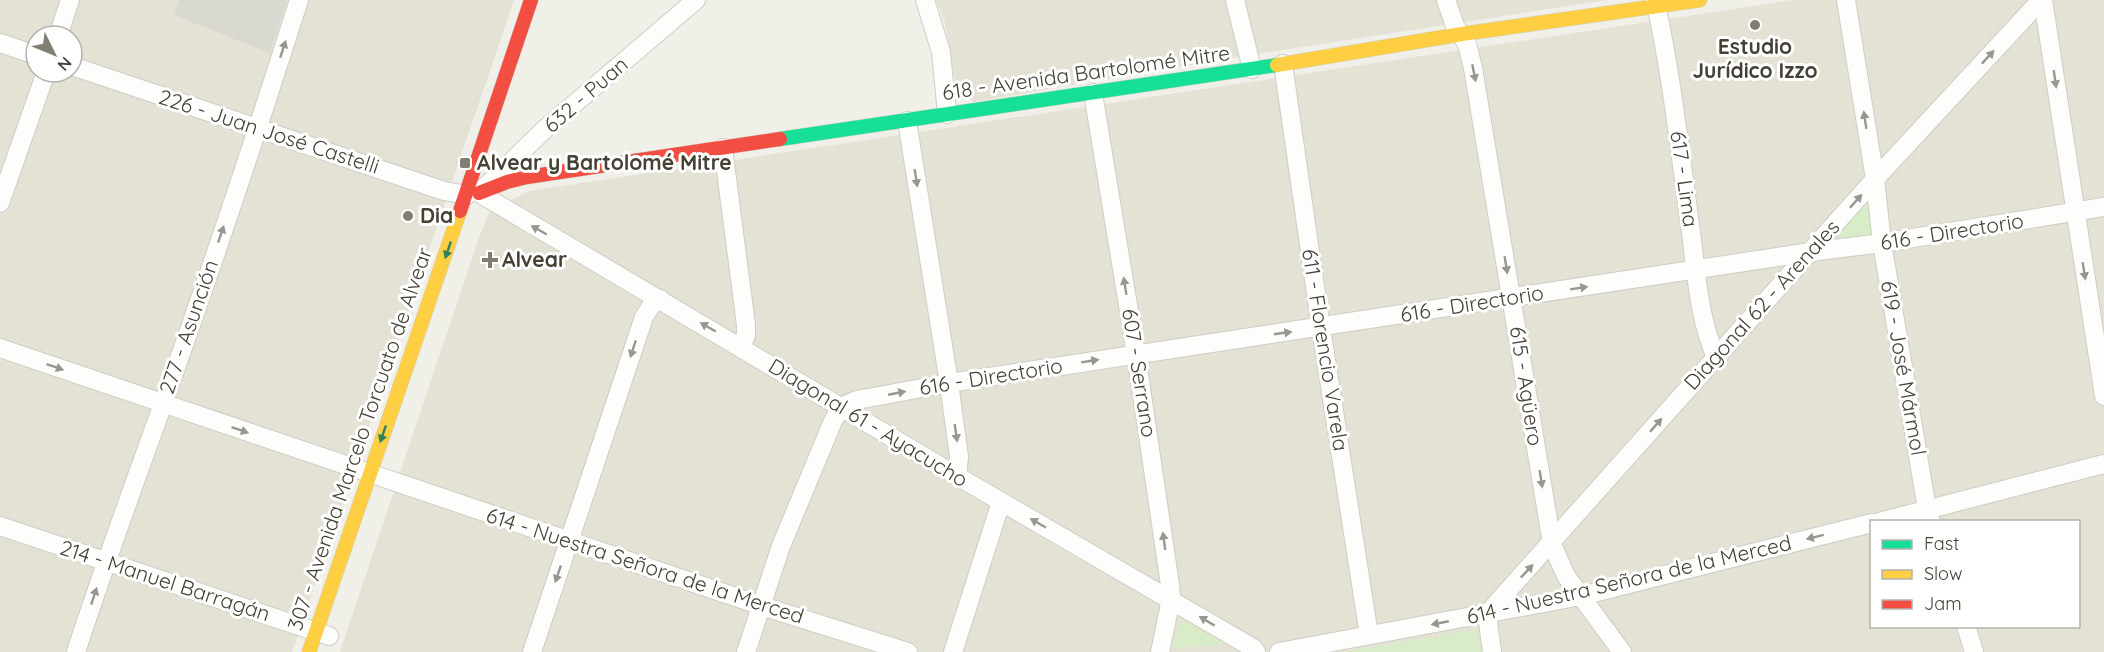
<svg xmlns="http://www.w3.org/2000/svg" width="2104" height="652" font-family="Quicksand,sans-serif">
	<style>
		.residential { fill: #e4e1d5; fill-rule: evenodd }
		.green { fill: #d9ecc8 }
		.building { fill: #d9d8d1 }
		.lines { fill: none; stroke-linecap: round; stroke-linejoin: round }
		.street-casing { stroke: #cecdc6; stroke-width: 20 }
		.fast-casing { stroke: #d0cdbf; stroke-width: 15 }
		.slow-casing { stroke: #d0cdbf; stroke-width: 15 }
		.jam-casing { stroke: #d0cdbf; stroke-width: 15 }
		.street { stroke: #fdfdfc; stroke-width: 18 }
		.fast { stroke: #16e098; stroke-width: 14 }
		.slow { stroke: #ffcf43; stroke-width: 14 }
		.jam { stroke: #f24e42; stroke-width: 14 }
		.oneway { fill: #98968f }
		.oneway2 { fill: #33815d }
		.poi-dot { fill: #827e74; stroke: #fff; stroke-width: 2 }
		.labels { text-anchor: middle; stroke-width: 6; stroke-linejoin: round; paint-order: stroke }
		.poi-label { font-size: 21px; font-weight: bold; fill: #464135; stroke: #fff; text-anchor: start }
		.street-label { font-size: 21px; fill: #464135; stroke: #fff }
	</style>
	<rect width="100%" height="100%" fill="#f0efe8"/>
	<g class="residential">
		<path d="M0,0h514l-222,652h-292zM36,36h36v36h-36z"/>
		<polygon points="936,0 1607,0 1237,57 974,102 962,95 955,80 945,23"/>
		<path d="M1793,0h311v652h-1764l138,-412 12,-29 39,-20zM1872,522h206v104h-206z"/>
	</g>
	<g class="green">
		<polygon points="1868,199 1872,237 1829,242"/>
		<polygon points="1183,614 1234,644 1172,648"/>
		<polygon points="1477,630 1481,652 1343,652"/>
	</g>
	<polygon class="building" points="179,0 287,0 270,53 174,15"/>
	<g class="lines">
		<defs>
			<g id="street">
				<polyline points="696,0 546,128 479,193 957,476 1253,648 1256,652"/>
				<polyline points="925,0 941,52 947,114"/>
				<polyline points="1235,0 1252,69"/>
				<polyline points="1446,0 1455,26 1467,44 1473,68 1552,544 1566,576 1622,652"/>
				<path d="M1655,0c17,76 25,154 36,232 5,40 8,88 25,125"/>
				<polyline points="1846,0 1875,179 1882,243 1927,509 1931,522"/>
				<polyline points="2043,0 2104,396"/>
				<polyline points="58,36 70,0"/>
				<polyline points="0,43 36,55"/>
				<polyline points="1283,64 1321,328 1369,635"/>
				<polyline points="72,66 444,191 467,195"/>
				<polyline points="1093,93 1136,354 1170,585 1171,599 1160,652"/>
				<polyline points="907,121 949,383 959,457 957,476"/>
				<polyline points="723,148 746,325 746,335 741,347"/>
				<polyline points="0,203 46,72"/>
				<polyline points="0,348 762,606 908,652"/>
				<polyline points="1879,522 2104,464"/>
				<polyline points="0,526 329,636"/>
				<polyline points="1966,626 1974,652"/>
				<path d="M76,652c27,-83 57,-165 87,-248 48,-134 93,-269 136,-404"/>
				<polyline points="532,652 644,317 651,306 660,299"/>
				<polyline points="746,652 781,546 833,421 841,407 857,400 949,383 1810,252 1882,243 2104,207"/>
				<polyline points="953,652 1001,502"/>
				<polyline points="1279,652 1581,596 1872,523"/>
				<polyline points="1492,652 1487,614 1875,179 2041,0"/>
			</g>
			<polyline id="fast" points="780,139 1277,65"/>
			<g id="slow">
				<polyline points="1277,65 1462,34 1700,0"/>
				<polyline points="309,652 460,211"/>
			</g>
			<g id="jam">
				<polyline points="479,193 507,182 527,177 780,139"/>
				<polyline points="460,211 531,0"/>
			</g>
		</defs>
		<use href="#street" class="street-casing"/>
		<use href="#fast" class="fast-casing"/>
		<use href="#slow" class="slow-casing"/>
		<use href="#jam" class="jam-casing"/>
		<use href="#street" class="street"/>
		<use href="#fast" class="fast"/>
		<use href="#slow" class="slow"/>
		<use href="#jam" class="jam"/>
	</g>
	<defs><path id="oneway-solid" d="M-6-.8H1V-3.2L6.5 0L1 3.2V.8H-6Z" transform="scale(1.5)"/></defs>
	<g class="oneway">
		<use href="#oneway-solid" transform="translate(283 49) rotate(-72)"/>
		<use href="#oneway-solid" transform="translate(1988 57) rotate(-47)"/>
		<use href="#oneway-solid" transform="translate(1474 73) rotate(79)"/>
		<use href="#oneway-solid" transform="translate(2055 79) rotate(82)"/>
		<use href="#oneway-solid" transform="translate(1865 120) rotate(-99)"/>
		<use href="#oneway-solid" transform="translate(916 178) rotate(81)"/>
		<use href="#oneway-solid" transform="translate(1856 201) rotate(-48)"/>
		<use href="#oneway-solid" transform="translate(539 230) rotate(-150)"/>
		<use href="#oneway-solid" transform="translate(221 234) rotate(-71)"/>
		<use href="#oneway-solid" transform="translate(1506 265) rotate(81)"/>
		<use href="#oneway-solid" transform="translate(2084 271) rotate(81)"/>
		<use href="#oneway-solid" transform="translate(1125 286) rotate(-99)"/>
		<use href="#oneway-solid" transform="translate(1579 288) rotate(-9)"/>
		<use href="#oneway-solid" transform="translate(708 327) rotate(-150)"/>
		<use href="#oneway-solid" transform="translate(1283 333) rotate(-8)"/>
		<use href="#oneway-solid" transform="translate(633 349) rotate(108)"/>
		<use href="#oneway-solid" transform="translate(1090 361) rotate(-9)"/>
		<use href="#oneway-solid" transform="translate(55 367) rotate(19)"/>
		<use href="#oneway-solid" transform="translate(897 393) rotate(-11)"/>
		<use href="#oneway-solid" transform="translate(1656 425) rotate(-49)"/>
		<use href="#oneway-solid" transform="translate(240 430) rotate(19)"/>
		<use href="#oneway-solid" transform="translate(956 433) rotate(82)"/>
		<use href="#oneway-solid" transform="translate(1541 479) rotate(81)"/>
		<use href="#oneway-solid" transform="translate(1038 523) rotate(-150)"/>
		<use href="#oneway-solid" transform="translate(1815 537) rotate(166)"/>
		<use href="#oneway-solid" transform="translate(1164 541) rotate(-98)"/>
		<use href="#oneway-solid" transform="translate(1527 571) rotate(-47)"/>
		<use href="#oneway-solid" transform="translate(558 574) rotate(109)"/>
		<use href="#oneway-solid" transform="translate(94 596) rotate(-72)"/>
		<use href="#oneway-solid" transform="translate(1207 621) rotate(-149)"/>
		<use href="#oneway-solid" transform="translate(1440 623) rotate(169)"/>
	</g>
	<g class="oneway2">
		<use href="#oneway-solid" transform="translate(448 250) rotate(109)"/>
		<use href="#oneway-solid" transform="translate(383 434) rotate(109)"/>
	</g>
	<g class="poi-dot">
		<circle cx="1755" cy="25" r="6"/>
		<rect x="459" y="157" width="12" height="12" rx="3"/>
		<circle cx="408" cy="216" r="6"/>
		<path d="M487 251h6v6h6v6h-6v6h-6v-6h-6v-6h6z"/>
	</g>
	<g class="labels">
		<g class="poi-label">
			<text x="1755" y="54" text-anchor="middle">Estudio<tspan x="1755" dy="24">Jurídico Izzo</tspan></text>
			<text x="477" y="170">Alvear y Bartolomé Mitre</text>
			<text x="420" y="223">Dia</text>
			<text x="502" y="267">Alvear</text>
		</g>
		<g class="street-label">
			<text transform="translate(1086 73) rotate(-8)" y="7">618 - Avenida Bartolomé Mitre</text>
			<text transform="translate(586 95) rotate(-41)" y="7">632 - Puan</text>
			<text transform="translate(269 132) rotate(18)" y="7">226 - Juan José Castelli</text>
			<text transform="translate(1684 179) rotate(82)" y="7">617 - Lima</text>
			<text transform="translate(1952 232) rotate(-9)" y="7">616 - Directorio</text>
			<text transform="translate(1472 304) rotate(-9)" y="7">616 - Directorio</text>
			<text transform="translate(1762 305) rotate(-48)" y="7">Diagonal 62 - Arenales</text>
			<text transform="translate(189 327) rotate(-71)" y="7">277 - Asunción</text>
			<text transform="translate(1325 350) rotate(81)" y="7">611 - Florencio Varela</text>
			<text transform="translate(1903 368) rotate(80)" y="7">619 - José Mármol</text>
			<text transform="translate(1139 373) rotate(81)" y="7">607 - Serrano</text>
			<text transform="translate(991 377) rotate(-9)" y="7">616 - Directorio</text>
			<text transform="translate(1526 386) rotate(81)" y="7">615 - Agüero</text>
			<text transform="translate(868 423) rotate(31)" y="7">Diagonal 61 - Ayacucho</text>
			<text transform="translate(360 439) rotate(-71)" y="7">307 - Avenida Marcelo Torcuato de Alvear</text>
			<text transform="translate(645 566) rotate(18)" y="7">614 - Nuestra Señora de la Merced</text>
			<text transform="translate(1629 580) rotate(-13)" y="7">614 - Nuestra Señora de la Merced</text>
			<text transform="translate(165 581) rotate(18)" y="7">214 - Manuel Barragán</text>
		</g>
	</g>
	<rect x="1870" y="520" width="210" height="108" fill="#ffffff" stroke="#b5b3ae" stroke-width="1.5"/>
	<rect x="1882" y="540" width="30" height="9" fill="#16e098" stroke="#b5b3ae" stroke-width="1.5"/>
	<text x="1924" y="550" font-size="18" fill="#464135">Fast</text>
	<rect x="1882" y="570" width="30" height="9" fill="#ffcf43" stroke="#b5b3ae" stroke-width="1.5"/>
	<text x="1924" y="580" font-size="18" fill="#464135">Slow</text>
	<rect x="1882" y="600" width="30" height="9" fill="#f24e42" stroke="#b5b3ae" stroke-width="1.5"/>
	<text x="1924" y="610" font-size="18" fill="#464135">Jam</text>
	<g transform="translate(54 54) rotate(133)"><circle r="28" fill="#ffffff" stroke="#b5b3ae" stroke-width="1.5"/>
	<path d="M0-4.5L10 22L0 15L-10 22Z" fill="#827e74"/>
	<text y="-9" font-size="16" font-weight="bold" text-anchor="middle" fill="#464135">N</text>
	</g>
</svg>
